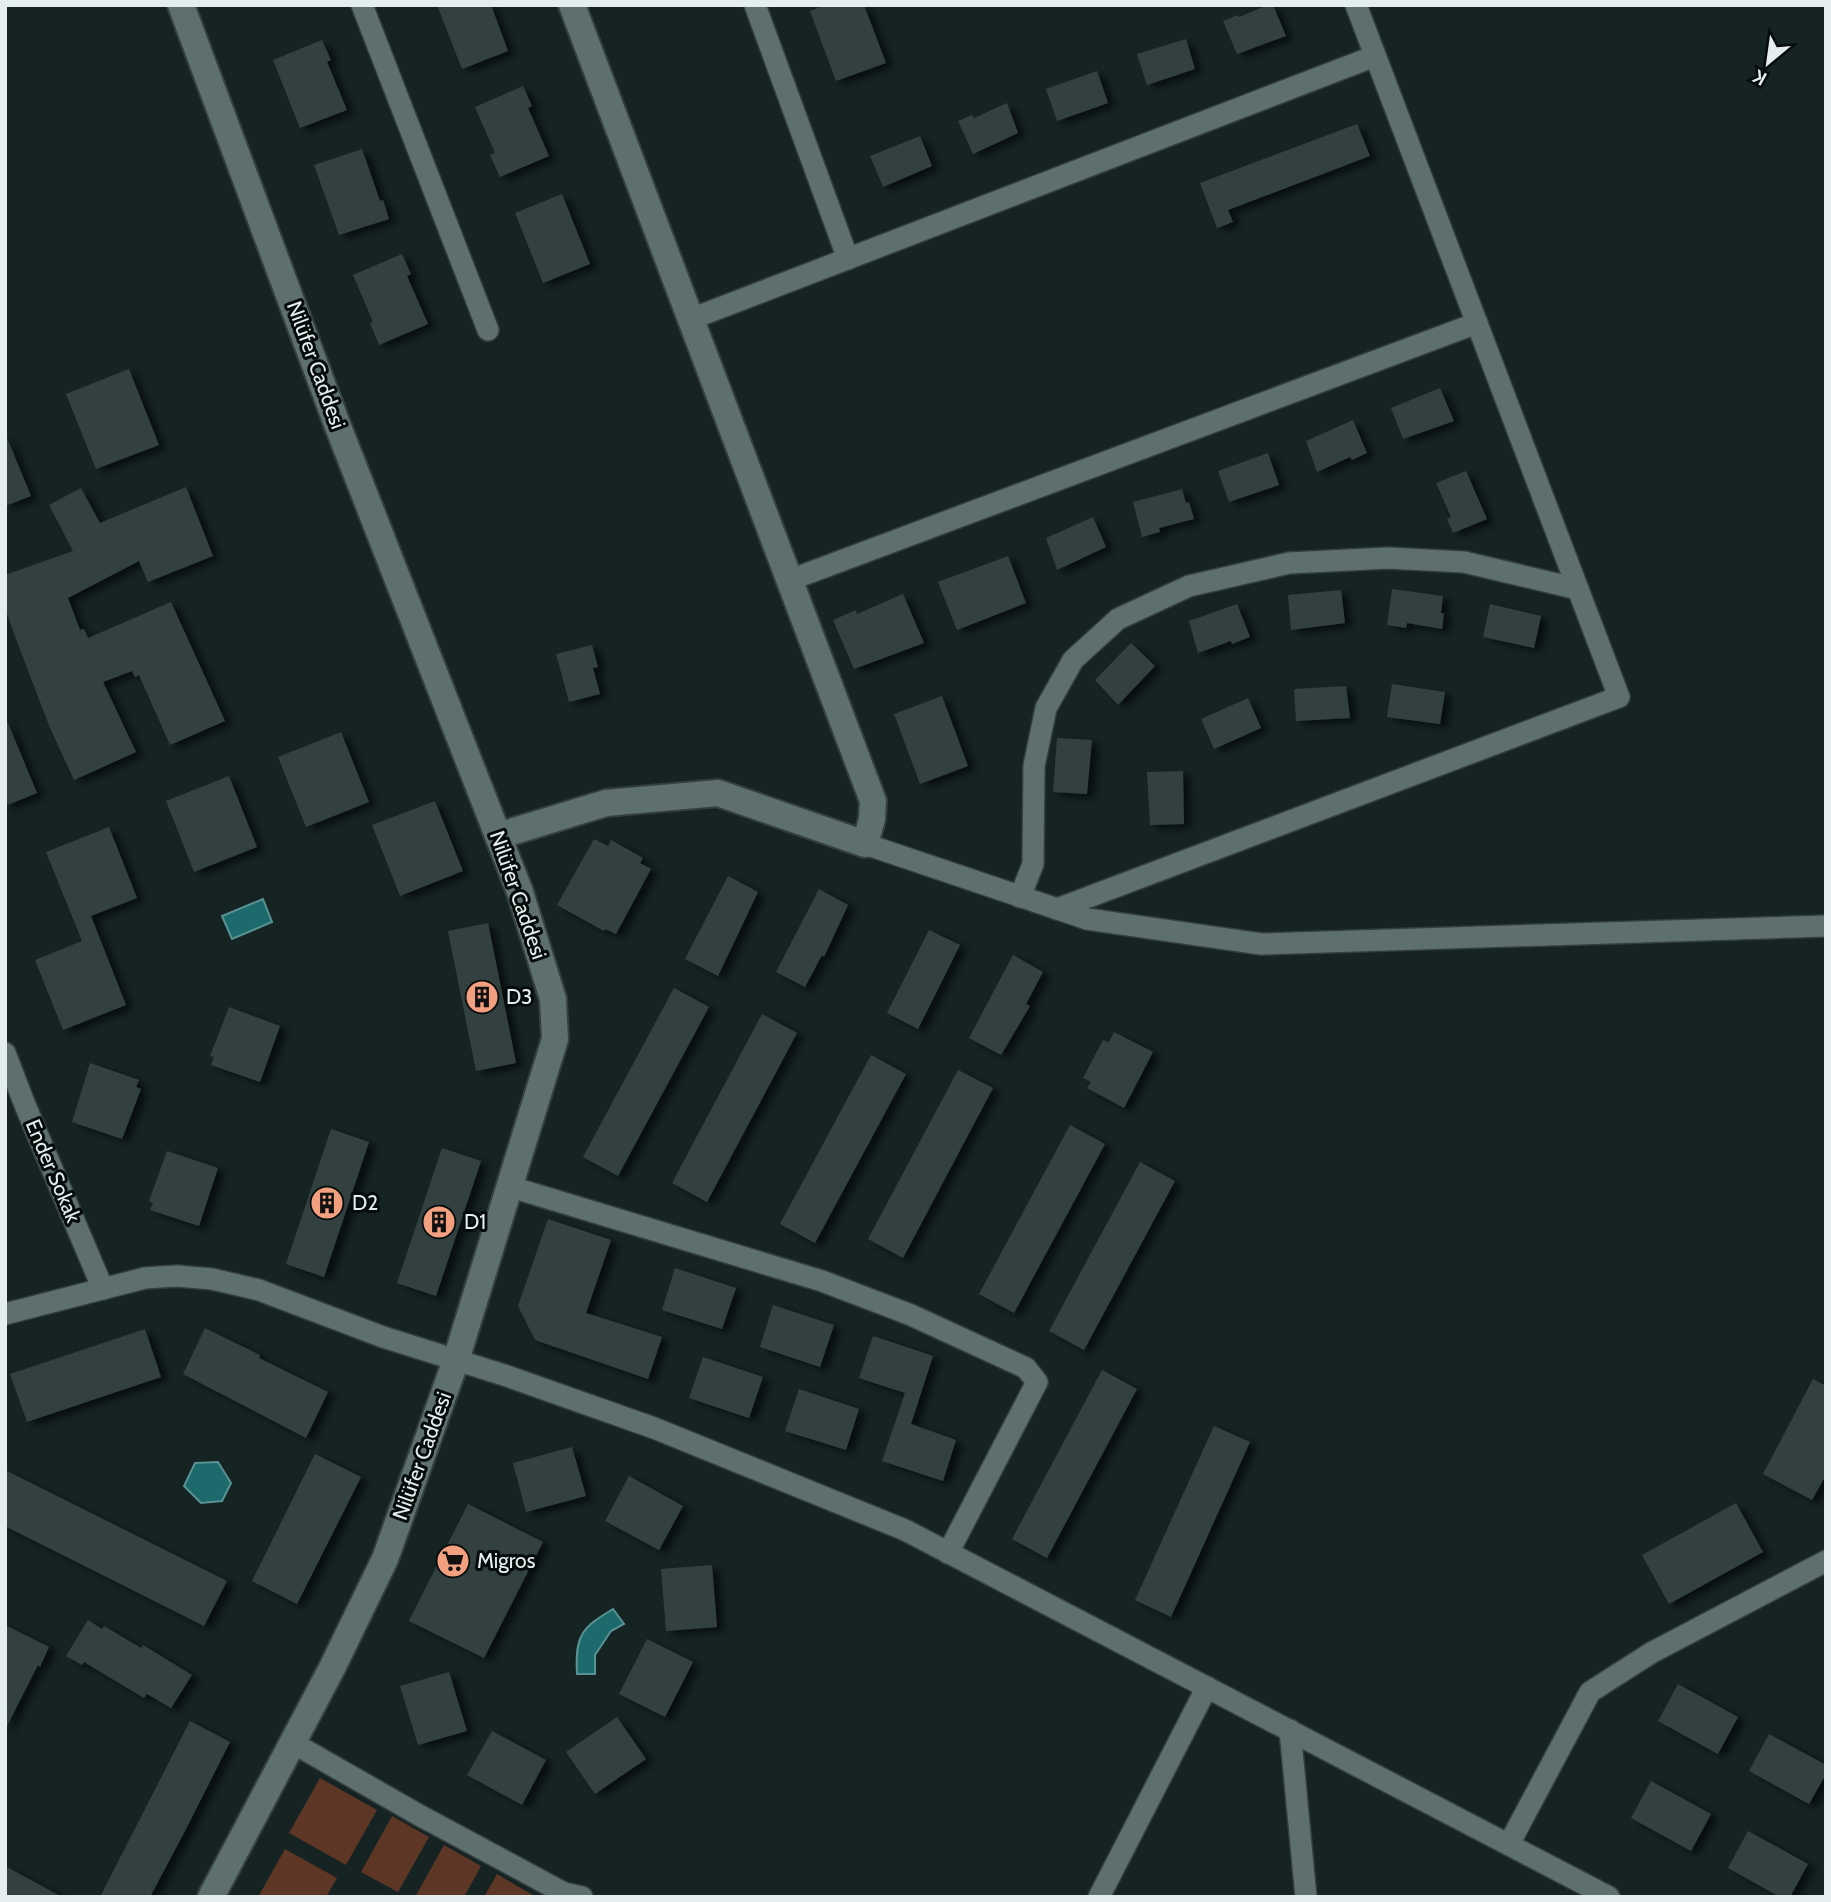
<svg xmlns="http://www.w3.org/2000/svg" width="1831" height="1902" font-family="Cabin,sans-serif">
	<style>
		.green { fill: #5d3626 }
		.water { fill: #1d6a6c; stroke: #599293; stroke-width: 2 }
		.building { fill: #324141; filter: url(#shadow) }
		.lines { fill: none; stroke-linecap: round; stroke-linejoin: round }
		.minor-casing { stroke: #343e3e; stroke-width: 24 }
		.tertiary-casing { stroke: #343e3e; stroke-width: 30 }
		.minor { stroke: #5e6f6f; stroke-width: 21 }
		.tertiary { stroke: #5e6f6f; stroke-width: 26 }
		.labels { text-anchor: middle; stroke-width: 6; stroke-linejoin: round; paint-order: stroke }
		.street-label { font-size: 21px; fill: #e5eeee; stroke: #060b0b }
		.poi-label { font-size: 21px; fill: #e5eeee; stroke: #060b0b; text-anchor: start }
	</style>
	<defs>
		<filter id="shadow"><feDropShadow dx="7" dy="4" stdDeviation="3.5" flood-color="#0009"/></filter>
	</defs>
	<rect width="100%" height="100%" fill="#152323"/>
	<g class="green">
		<polygon points="320,1778 377,1810 346,1865 289,1833"/>
		<polygon points="392,1816 429,1837 398,1892 361,1872"/>
		<polygon points="444,1845 481,1866 464,1897 415,1897"/>
		<polygon points="285,1849 337,1878 326,1897 258,1897"/>
		<polygon points="497,1874 536,1897 484,1897"/>
	</g>
	<g class="water">
		<polygon points="263,899 272,922 232,939 222,916"/>
		<polygon points="218,1462 231,1483 222,1501 201,1503 184,1486 195,1463"/>
		<path d="M613,1609l11,15 -13,7 -16,24v19h-18c-2,-38 4,-46 36,-65z"/>
	</g>
	<g class="building">
		<polygon points="437,5 491,5 508,51 462,69"/>
		<polygon points="825,5 864,5 886,63 836,81 810,11"/>
		<polygon points="1268,5 1273,5 1286,36 1237,54 1223,21 1238,15 1239,17"/>
		<polygon points="1186,39 1195,69 1147,85 1137,54"/>
		<polygon points="322,40 331,60 327,62 347,110 300,128 273,60"/>
		<polygon points="1097,71 1108,103 1057,121 1046,89"/>
		<polygon points="523,86 532,106 528,108 549,156 500,177 490,155 495,153 475,107"/>
		<polygon points="1007,103 1018,133 973,154 958,121 972,115 974,118"/>
		<polygon points="1357,124 1370,156 1228,210 1233,222 1217,228 1200,183"/>
		<polygon points="920,136 932,166 883,187 870,156"/>
		<polygon points="362,149 380,201 383,200 389,219 339,235 314,165"/>
		<polygon points="562,194 590,264 543,283 515,213"/>
		<polygon points="402,254 411,274 407,276 428,324 379,345 370,323 373,322 353,275"/>
		<polygon points="129,369 159,445 96,469 66,394"/>
		<polygon points="1440,388 1454,421 1403,439 1391,408"/>
		<polygon points="1353,420 1367,453 1352,460 1350,457 1317,472 1306,441"/>
		<polygon points="5,433 31,496 5,506"/>
		<polygon points="1268,453 1279,485 1229,502 1218,471"/>
		<polygon points="1466,471 1487,519 1453,533 1447,519 1451,517 1436,483"/>
		<polygon points="186,487 213,556 148,582 139,561 68,598 80,630 84,629 88,638 171,602 225,721 170,745 139,675 135,677 132,671 103,682 136,752 74,780 50,728 16,639 5,608 5,575 73,551 49,505 81,488 100,523"/>
		<polygon points="1182,489 1186,503 1189,502 1194,519 1159,528 1160,532 1142,537 1133,502"/>
		<polygon points="1093,517 1106,547 1057,570 1046,538"/>
		<polygon points="1008,556 1026,603 957,630 938,582"/>
		<polygon points="1392,589 1443,596 1441,613 1444,613 1442,629 1407,623 1406,628 1387,625"/>
		<polygon points="1341,590 1345,623 1291,630 1288,595"/>
		<polygon points="903,594 924,643 854,669 833,620 856,610 857,614"/>
		<polygon points="1237,604 1250,637 1232,644 1231,641 1198,653 1189,621"/>
		<polygon points="1490,604 1541,616 1534,648 1483,637"/>
		<polygon points="1131,643 1155,666 1118,705 1095,680"/>
		<polygon points="592,645 598,667 593,668 600,694 569,702 556,654"/>
		<polygon points="1392,684 1445,692 1440,724 1387,717"/>
		<polygon points="1346,686 1350,718 1296,721 1294,689"/>
		<polygon points="942,696 968,766 920,784 894,714"/>
		<polygon points="1248,698 1261,728 1214,749 1201,719"/>
		<polygon points="5,716 37,793 5,806"/>
		<polygon points="341,732 369,802 306,827 278,757"/>
		<polygon points="1057,738 1092,740 1087,794 1053,792"/>
		<polygon points="1183,771 1184,824 1150,825 1147,772"/>
		<polygon points="229,776 257,847 194,872 166,801"/>
		<polygon points="435,801 463,871 400,896 372,825"/>
		<polygon points="109,827 137,898 91,916 126,1005 63,1030 35,960 82,941 46,852"/>
		<polygon points="594,839 608,846 611,840 643,858 640,863 651,869 616,934 605,929 604,931 557,905"/>
		<polygon points="728,876 758,892 718,976 685,959"/>
		<polygon points="819,889 848,905 824,957 822,955 805,987 776,972"/>
		<polygon points="488,923 516,1063 476,1071 448,931"/>
		<polygon points="929,930 960,945 918,1029 887,1013"/>
		<polygon points="1013,955 1043,972 1026,1004 1030,1006 1001,1055 969,1038"/>
		<polygon points="674,988 709,1007 618,1176 583,1157"/>
		<polygon points="229,1007 280,1026 260,1082 211,1065 214,1057 210,1056"/>
		<polygon points="762,1014 797,1033 707,1202 672,1183"/>
		<polygon points="1114,1032 1153,1052 1124,1108 1087,1088 1091,1082 1083,1078 1103,1040 1109,1042"/>
		<polygon points="871,1055 906,1074 815,1243 780,1224"/>
		<polygon points="90,1063 139,1080 136,1087 141,1089 122,1139 72,1122"/>
		<polygon points="958,1070 993,1088 903,1258 868,1239"/>
		<polygon points="1070,1125 1105,1144 1014,1313 979,1294"/>
		<polygon points="331,1129 369,1142 324,1277 286,1264"/>
		<polygon points="442,1148 481,1161 436,1296 397,1283"/>
		<polygon points="167,1151 218,1168 199,1226 150,1210 153,1203 149,1201"/>
		<polygon points="1140,1162 1175,1181 1084,1350 1049,1331"/>
		<polygon points="548,1219 611,1240 586,1313 662,1337 648,1379 535,1340 518,1306"/>
		<polygon points="675,1268 736,1288 722,1329 662,1310"/>
		<polygon points="773,1305 834,1325 820,1367 760,1347"/>
		<polygon points="205,1328 260,1355 259,1358 328,1392 306,1438 183,1374"/>
		<polygon points="145,1329 161,1377 27,1422 10,1374"/>
		<polygon points="873,1336 933,1356 911,1424 956,1440 943,1481 882,1461 905,1393 859,1378"/>
		<polygon points="703,1357 763,1377 749,1418 689,1398"/>
		<polygon points="1102,1370 1137,1389 1047,1558 1012,1539"/>
		<polygon points="1813,1379 1826,1386 1826,1475 1812,1500 1763,1474"/>
		<polygon points="799,1389 859,1409 846,1450 785,1431"/>
		<polygon points="1214,1426 1250,1442 1171,1617 1135,1600"/>
		<polygon points="572,1447 586,1496 526,1512 513,1463"/>
		<polygon points="315,1454 361,1477 297,1604 252,1581"/>
		<polygon points="5,1470 227,1581 204,1626 5,1526"/>
		<polygon points="629,1476 683,1506 659,1550 605,1521"/>
		<polygon points="1736,1503 1763,1552 1669,1604 1642,1555"/>
		<polygon points="468,1504 543,1542 484,1658 409,1621"/>
		<polygon points="712,1565 717,1627 666,1631 661,1569"/>
		<polygon points="88,1620 102,1629 104,1626 141,1648 143,1645 192,1675 171,1708 147,1694 144,1698 84,1662 82,1665 66,1656"/>
		<polygon points="5,1625 49,1647 40,1667 38,1665 5,1730"/>
		<polygon points="647,1639 693,1662 665,1717 619,1694"/>
		<polygon points="449,1672 467,1731 418,1745 400,1686"/>
		<polygon points="1678,1684 1738,1717 1718,1754 1658,1721"/>
		<polygon points="617,1717 646,1759 595,1794 566,1752"/>
		<polygon points="190,1721 230,1742 186,1829 150,1897 100,1897"/>
		<polygon points="492,1731 546,1760 522,1805 467,1775"/>
		<polygon points="1769,1734 1826,1765 1826,1774 1809,1804 1749,1771"/>
		<polygon points="1651,1781 1711,1814 1691,1851 1631,1818"/>
		<polygon points="1748,1831 1808,1864 1790,1897 1780,1897 1728,1868"/>
		<polygon points="5,1866 62,1897 5,1897"/>
	</g>
	<g class="lines">
		<defs>
			<g id="minor">
				<polyline points="362,5 488,330"/>
				<polyline points="755,5 848,259"/>
				<polyline points="691,319 1375,56"/>
				<polyline points="790,580 1477,323"/>
				<polyline points="865,844 1087,919 1261,944 1826,926"/>
				<polyline points="1020,897 1033,864 1034,766 1046,708 1073,660 1118,619 1189,586 1289,563 1388,558 1464,562 1578,589"/>
				<polyline points="1057,909 1619,697 1356,5"/>
				<polyline points="5,1053 25,1105 103,1289"/>
				<polyline points="511,1187 822,1281 911,1315 1026,1368 1037,1382 948,1553"/>
				<polyline points="5,1314 145,1278 177,1276 212,1279 259,1290 383,1337 504,1375 654,1428 905,1530 1609,1897"/>
				<polyline points="1290,1730 1306,1897"/>
				<polyline points="293,1743 419,1815 564,1893 582,1897"/>
				<polyline points="1509,1844 1590,1692 1651,1653 1826,1561"/>
				<polyline points="1099,1897 1207,1687"/>
			</g>
			<g id="tertiary">
				<polyline points="181,5 337,424 520,892 553,999 555,1039 456,1360 385,1559 332,1668 211,1897"/>
				<polyline points="498,836 606,803 718,793 865,844 872,819 873,801 572,5"/>
			</g>
		</defs>
		<use href="#minor" class="minor-casing"/>
		<use href="#tertiary" class="tertiary-casing"/>
		<use href="#minor" class="minor"/>
		<use href="#tertiary" class="tertiary"/>
	</g>
	<defs>
		<symbol id="building-disc" viewBox="-11 -11 22 22"><circle r="9.5" fill="#f2a07f" stroke="#060b0b"/><path d="M-4-6H4V6H1V3H-1V6H-4ZM-2.5-4.3h1.7v1.8h-1.7ZM.8-4.3h1.7v1.8H.8ZM-2.5-1h1.7V.8h-1.7ZM.8-1h1.7V.8H.8Z" fill="#111"/></symbol>
		<symbol id="supermarket-disc" viewBox="-11 -11 22 22"><circle r="9.5" fill="#f2a07f" stroke="#060b0b"/><path d="M-6-5.5h2.5l.6 2H6L4.5 2H-2.5L-4.4-4H-6ZM-1.5 3.2a1.3 1.3 0 1 0 .1 0ZM3 3.2a1.3 1.3 0 1 0 .1 0Z" fill="#111"/></symbol>
	</defs>
	<g fill-rule="evenodd">
		<use href="#building-disc" x="463" y="978" width="38" height="38"/>
		<use href="#building-disc" x="308" y="1184" width="38" height="38"/>
		<use href="#building-disc" x="420" y="1203" width="38" height="38"/>
		<use href="#supermarket-disc" x="434" y="1542" width="38" height="38"/>
	</g>
	<g class="labels">
		<g class="street-label">
			<text transform="translate(316 365) rotate(70)" y="7">Nilüfer Caddesi</text>
			<text transform="translate(518 895) rotate(71)" y="7">Nilüfer Caddesi</text>
			<text transform="translate(53 1171) rotate(67)" y="7">Ender Sokak</text>
			<text transform="translate(422 1456) rotate(-70)" y="7">Nilüfer Caddesi</text>
		</g>
		<g class="poi-label">
			<text x="506" y="1004">D3</text>
			<text x="352" y="1210">D2</text>
			<text x="464" y="1229">D1</text>
			<text x="477" y="1568">Migros</text>
		</g>
	</g>
	<rect width="1831" height="1902" fill="none" stroke="#e5eeee" stroke-width="14"/>
	<g transform="translate(1768 63) rotate(209)" stroke="#060b0b" stroke-width="5" paint-order="stroke">
	<path d="M0-5L12 26L0 18L-12 26Z" fill="#e5eeee"/>
	<text y="-10" font-size="19" font-weight="bold" text-anchor="middle" fill="#e5eeee">K</text>
	</g>
</svg>
